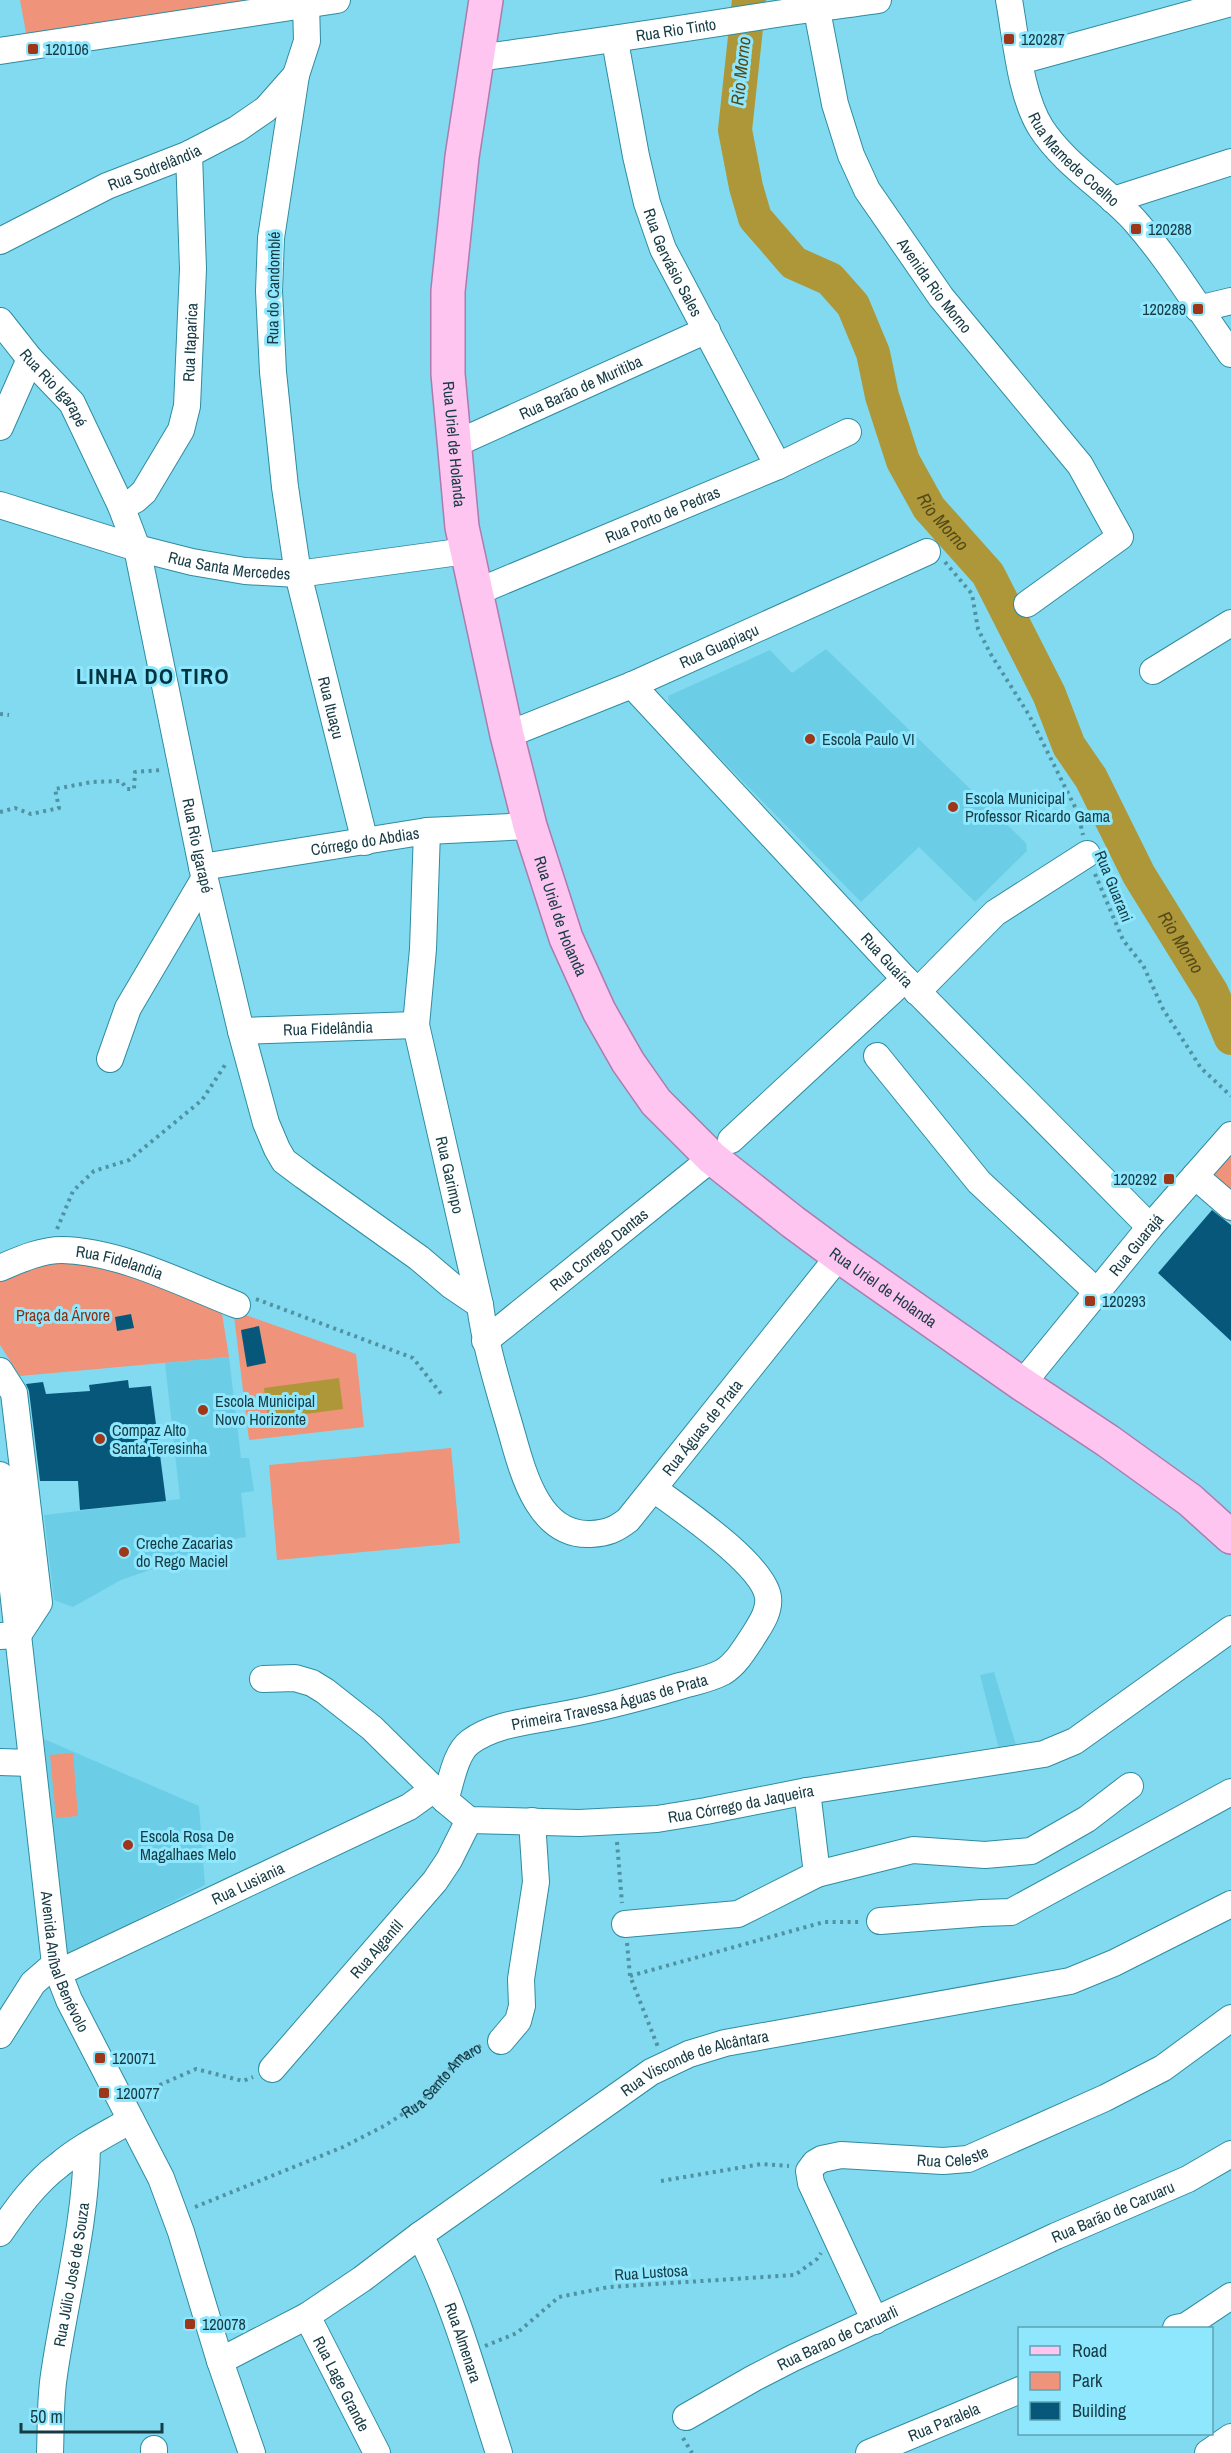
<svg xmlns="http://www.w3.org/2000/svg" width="1231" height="2453" font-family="'Archivo Narrow',sans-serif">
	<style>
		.built { fill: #6ccee6 }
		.green { fill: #ef937a }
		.water { fill: #ad9739 }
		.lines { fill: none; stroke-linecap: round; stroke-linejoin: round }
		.river { stroke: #ad9739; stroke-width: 34 }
		.building { fill: #07577a }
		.minor-casing { stroke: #2f8ca0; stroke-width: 28 }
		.major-casing { stroke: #ab7cad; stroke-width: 36 }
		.path { stroke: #5192a2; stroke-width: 4; stroke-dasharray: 3 4.5; stroke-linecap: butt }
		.minor { stroke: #fff; stroke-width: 26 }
		.major { stroke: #fdc5f0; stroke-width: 33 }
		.poi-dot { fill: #9e361a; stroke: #8fe7fd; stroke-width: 2 }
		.labels { text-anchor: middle; stroke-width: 6; stroke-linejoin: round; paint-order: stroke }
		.street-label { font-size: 16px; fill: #163b44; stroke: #8fe7fd }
		.poi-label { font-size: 16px; fill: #163b44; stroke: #8fe7fd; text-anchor: start }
		.park-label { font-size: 16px; fill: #902c10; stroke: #8fe7fd }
		.water-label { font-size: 18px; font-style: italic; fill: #564a18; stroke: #8fe7fd }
		.district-label { font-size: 22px; font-weight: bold; letter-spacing: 1.5px; fill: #00333d; stroke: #8fe7fd }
	</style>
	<rect width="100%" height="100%" fill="#82daf0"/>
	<g class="built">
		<polygon points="770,650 792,673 826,649 1026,843 1027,851 975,902 919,847 861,902 670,707 668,696"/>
		<polygon points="229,1357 241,1458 249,1458 254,1491 241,1493 246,1537 214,1542 213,1548 201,1549 199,1554 159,1559 153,1569 121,1580 73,1607 54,1600 44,1515 180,1499 165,1363"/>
		<polygon points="994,1672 1016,1745 999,1749 980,1675"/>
		<polygon points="44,1739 199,1806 205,1885 64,1958"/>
	</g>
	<g class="green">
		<polygon points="20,0 282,0 27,38"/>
		<polygon points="1231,1153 1231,1223 1198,1192"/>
		<polygon points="96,1259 220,1301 229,1357 20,1376 0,1345 0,1271 12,1266"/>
		<polygon points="240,1313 356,1354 364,1427 249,1440 234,1316"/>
		<polygon points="451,1448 460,1543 277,1560 269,1465"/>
		<polygon points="73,1753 78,1816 56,1818 50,1755"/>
	</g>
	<polygon class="water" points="339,1378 343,1409 268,1419 264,1388"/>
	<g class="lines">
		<path class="river" id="s1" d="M749,0l-14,130 11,57 9,31 39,45 36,16 23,26 20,48 9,43 21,65 26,47 59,66 61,120 20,52 22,32 48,97 73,118 19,45"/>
	</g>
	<g class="building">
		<polygon points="1212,1210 1231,1225 1231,1341 1158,1273"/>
		<polygon points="131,1314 134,1328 117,1331 115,1317"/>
		<polygon points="259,1326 266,1363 247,1367 241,1330"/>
		<polygon points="128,1380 129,1388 151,1386 166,1501 80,1510 78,1481 40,1481 29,1391 26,1384 43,1382 46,1394 90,1391 89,1385"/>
	</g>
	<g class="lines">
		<defs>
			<g id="minor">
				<path id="s3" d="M815,0l20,104 16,51 16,35 74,107 139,168 40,72 -93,67"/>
				<path id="s4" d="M1009,0c7,38 11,95 32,128 24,37 65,61 94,93 36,41 64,89 96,133"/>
				<path id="s5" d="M306,3l1,38 -11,34 -25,163 -2,53 4,81 12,115 13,87 67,268"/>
				<path id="s6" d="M615,41l21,115 11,47 16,46 115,217"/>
				<polyline points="0,51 337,0"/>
				<path id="s7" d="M476,58c103,-13 204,-29 307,-45 31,-5 63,-8 95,-13"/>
				<polyline points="1020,61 1231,3"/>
				<polyline points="1113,200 1231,162"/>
				<path id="s8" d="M0,241l107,-55 82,-32 48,-25 29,-20 30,-34"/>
				<polyline points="1198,309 1231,301"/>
				<path id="s9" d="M0,321l30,38 42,44 49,103 16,42 65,319 39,164 25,92 11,26 7,12 20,15 115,82 33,28 28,19"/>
				<polyline points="0,427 30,359"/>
				<path id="s10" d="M453,445l254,-115"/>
				<path id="s11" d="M0,505l137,43 55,14 53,9 53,3 168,-23"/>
				<path id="s12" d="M121,506l14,-6 9,-8 37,-62 6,-24 6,-137 -4,-115"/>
				<path id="s13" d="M477,592l301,-126 70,-34"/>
				<polyline points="1153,671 1231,623"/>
				<path id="s14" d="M632,685l273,294 245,248"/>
				<path id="s15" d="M507,735l125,-50 295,-133"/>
				<path id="s16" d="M427,831l-4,118 -7,76 64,280c5,38 16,74 27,112 13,42 26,120 84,117 16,-1 24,-4 37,-14l211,-264"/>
				<path id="s17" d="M202,867l225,-36 103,-5"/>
				<polyline points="917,992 995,913 1087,854"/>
				<path id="s18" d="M241,1031l175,-6"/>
				<polyline points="877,1056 979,1182 1097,1292"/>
				<polyline points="110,1059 128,1008 204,879"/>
				<polyline points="731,1140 905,979"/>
				<polyline points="1195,1176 1231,1207"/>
				<path id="s19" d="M0,1268c19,-8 40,-18 62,-18 58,1 121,34 175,55"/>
				<path id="s20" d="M485,1341l227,-183"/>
				<polyline points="0,1371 14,1393 39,1603 18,1635 0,1636"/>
				<path id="s21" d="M1022,1384l128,-157 81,-92"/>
				<path id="s22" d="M0,1475l55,489 14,36 92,178 20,54 39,129 32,92"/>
				<path id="s23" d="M263,1679l32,-1 17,5 13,8 47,37 73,72 24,20 110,3 78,-4 49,-8 101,-20 237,-37 31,-13 156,-112"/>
				<polyline points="0,1762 31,1763"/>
				<polyline points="807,1791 817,1874"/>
				<path id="s24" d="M445,1800c6,-17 10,-47 25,-58 24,-18 57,-20 86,-26 42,-7 83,-18 124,-30 14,-4 30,-7 43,-14 13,-8 21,-22 29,-34 8,-13 18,-26 16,-41 -5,-33 -87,-88 -114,-108"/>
				<polyline points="880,1921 982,1913 1011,1912 1231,1792"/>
				<polyline points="625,1924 738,1914 817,1874 913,1850 985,1855 1031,1851 1087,1819 1130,1786"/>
				<path id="s25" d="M58,1973l351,-166 25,-18"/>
				<polyline points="0,2035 33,1983 55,1964"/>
				<polyline points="501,2041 518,2021 522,2006 521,1979 536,1882 532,1821"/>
				<path id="s26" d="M272,2069l163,-188 14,-21 20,-40"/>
				<path d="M0,2233c17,-25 35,-50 59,-68 21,-18 48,-31 72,-45"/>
				<path id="s27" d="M420,2235c35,69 55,144 79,218"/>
				<path id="s28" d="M307,2316l70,137"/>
				<path id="s29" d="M875,2321l-64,-138 -2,-12 6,-8 7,-4 19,-4 102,6 25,-2 137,-61 58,-30 68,-50"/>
				<polyline points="1176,2328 1186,2326 1231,2296"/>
				<path id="s30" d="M220,2361l87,-45 55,-37 58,-44 231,-163 38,-18 36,-11 345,-62 44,-18 117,-59"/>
				<path id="s31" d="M686,2417l68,-39 39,-20 263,-122 132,-57 43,-25"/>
				<polyline points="154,2449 154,2453"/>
				<path id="s32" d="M50,2453c1,-26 0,-53 4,-78 11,-76 32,-152 33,-229"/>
				<path id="s33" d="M869,2453l151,-63"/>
				<polyline points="1208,2453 1231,2437"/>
			</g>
			<g id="major">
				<path id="s34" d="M486,0l-24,157 -14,134v83l14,153 45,208 23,91 36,112 33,73 29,51 28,40 56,56 81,64 46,34 183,128 86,57 82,59 41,37"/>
			</g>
		</defs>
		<use href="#minor" class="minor-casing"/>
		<use href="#major" class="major-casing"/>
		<g class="path">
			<polyline points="945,562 972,594 978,629 990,653 1029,715 1078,813 1083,835"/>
			<polyline points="0,714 9,715"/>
			<polyline points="0,812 15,808 31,814 59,808 55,789 92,782 121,781 127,789 134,789 135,772 161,770"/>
			<polyline points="1095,874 1123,940 1143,965 1163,1009 1201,1068 1231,1096"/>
			<polyline points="57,1229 73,1191 94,1171 129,1160 162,1133 202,1100 227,1062"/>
			<polyline points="256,1299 413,1358 442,1395"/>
			<polyline points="617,1842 622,1903"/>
			<polyline points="627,1943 630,1976 658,2047"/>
			<polyline points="630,1976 824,1922 859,1922"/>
			<polyline points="139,2094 196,2069 243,2081 253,2077"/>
			<polyline points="661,2181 762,2164 789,2166"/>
			<path id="s2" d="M195,2207l148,-60 41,-21 36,-23 39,-45 23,-13"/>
			<polyline points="485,2346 517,2333 559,2297 609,2287 795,2275 817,2259 821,2253"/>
			<polyline points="683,2438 692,2453"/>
		</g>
		<use href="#minor" class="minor"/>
		<use href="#major" class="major"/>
	</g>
	<g class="poi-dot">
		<rect x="1003" y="33" width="12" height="12" rx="3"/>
		<rect x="27" y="43" width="12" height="12" rx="3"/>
		<rect x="1130" y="223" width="12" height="12" rx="3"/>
		<rect x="1192" y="303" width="12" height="12" rx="3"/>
		<circle cx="810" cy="739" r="6"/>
		<circle cx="953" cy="807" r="6"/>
		<rect x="1163" y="1173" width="12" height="12" rx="3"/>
		<rect x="1084" y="1295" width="12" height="12" rx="3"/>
		<circle cx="203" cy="1410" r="6"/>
		<circle cx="100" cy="1439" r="6"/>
		<circle cx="124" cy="1552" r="6"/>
		<circle cx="128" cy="1845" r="6"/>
		<rect x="94" y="2052" width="12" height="12" rx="3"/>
		<rect x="98" y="2087" width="12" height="12" rx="3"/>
		<rect x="184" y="2318" width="12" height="12" rx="3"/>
	</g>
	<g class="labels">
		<g class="street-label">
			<text dy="6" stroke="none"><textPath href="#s7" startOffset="202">Rua Rio Tinto</textPath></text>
			<text dy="6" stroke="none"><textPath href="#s4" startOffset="178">Rua Mamede Coelho</textPath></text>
			<text dy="6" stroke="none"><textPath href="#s8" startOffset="171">Rua Sodrelândia</textPath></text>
			<text dy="6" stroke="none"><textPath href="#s6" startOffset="230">Rua Gervásio Sales</textPath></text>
			<text dy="6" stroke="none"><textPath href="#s3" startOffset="315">Avenida Rio Morno</textPath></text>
			<text transform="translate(273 288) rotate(-89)" y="6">Rua do Candomblé</text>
			<text dy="6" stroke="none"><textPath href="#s12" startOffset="188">Rua Itaparica</textPath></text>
			<text dy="6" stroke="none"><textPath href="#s9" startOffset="86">Rua Rio Igarapé</textPath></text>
			<text dy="6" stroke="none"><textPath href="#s10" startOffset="140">Rua Barão de Muritiba</textPath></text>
			<text dy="6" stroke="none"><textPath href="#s34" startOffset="447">Rua Uriel de Holanda</textPath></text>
			<text dy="6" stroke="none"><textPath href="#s13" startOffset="201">Rua Porto de Pedras</textPath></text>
			<text dy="6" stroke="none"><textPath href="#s11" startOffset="238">Rua Santa Mercedes</textPath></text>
			<text dy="6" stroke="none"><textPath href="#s15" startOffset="230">Rua Guapiaçu</textPath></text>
			<text dy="6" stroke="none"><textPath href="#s5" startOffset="714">Rua Ituaçu</textPath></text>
			<text dy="6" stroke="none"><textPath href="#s17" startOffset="165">Córrego do Abdias</textPath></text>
			<text dy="6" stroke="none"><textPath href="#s9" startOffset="572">Rua Rio Igarapé</textPath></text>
			<text transform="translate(1114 886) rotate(68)" y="6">Rua Guarani</text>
			<text dy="6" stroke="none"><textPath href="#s34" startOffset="932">Rua Uriel de Holanda</textPath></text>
			<text dy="6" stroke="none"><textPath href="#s14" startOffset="375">Rua Guaíra</textPath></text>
			<text dy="6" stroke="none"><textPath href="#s18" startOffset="87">Rua Fidelândia</textPath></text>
			<text dy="6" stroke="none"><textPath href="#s16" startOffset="348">Rua Garimpo</textPath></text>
			<text dy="6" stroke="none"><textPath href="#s21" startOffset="180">Rua Guarajá</textPath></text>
			<text dy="6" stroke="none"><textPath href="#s20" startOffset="146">Rua Corrego Dantas</textPath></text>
			<text dy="6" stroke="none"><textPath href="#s19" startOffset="124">Rua Fidelandia</textPath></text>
			<text dy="6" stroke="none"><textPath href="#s34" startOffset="1436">Rua Uriel de Holanda</textPath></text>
			<text dy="6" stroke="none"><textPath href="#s16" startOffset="912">Rua Águas de Prata</textPath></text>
			<text dy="6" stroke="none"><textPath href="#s24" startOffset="210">Primeira Travessa Águas de Prata</textPath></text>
			<text dy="6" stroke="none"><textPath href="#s23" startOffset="532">Rua Córrego da Jaqueira</textPath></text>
			<text dy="6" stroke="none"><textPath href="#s25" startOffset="210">Rua Lusiania</textPath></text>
			<text dy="6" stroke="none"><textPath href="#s26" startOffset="159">Rua Algantil</textPath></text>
			<text dy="6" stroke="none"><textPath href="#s22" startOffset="492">Avenida Aníbal Benévolo</textPath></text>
			<text dy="6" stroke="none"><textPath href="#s30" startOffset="564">Rua Visconde de Alcântara</textPath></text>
			<text dy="6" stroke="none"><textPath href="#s2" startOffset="280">Rua Santo Amaro</textPath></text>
			<text dy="6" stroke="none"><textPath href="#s29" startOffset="314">Rua Celeste</textPath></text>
			<text dy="6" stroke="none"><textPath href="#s31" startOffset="474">Rua Barão de Caruaru</textPath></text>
			<text transform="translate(651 2272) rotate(-4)" y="6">Rua Lustosa</text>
			<text dy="6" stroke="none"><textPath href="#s32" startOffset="180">Rua Júlio José de Souza</textPath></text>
			<text dy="6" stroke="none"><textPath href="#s31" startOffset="171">Rua Barao de Caruarli</textPath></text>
			<text dy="6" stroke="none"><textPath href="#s27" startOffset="116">Rua Almenara</textPath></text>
			<text dy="6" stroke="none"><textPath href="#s28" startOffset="76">Rua Lage Grande</textPath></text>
			<text dy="6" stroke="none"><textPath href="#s33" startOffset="81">Rua Paralela</textPath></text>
		</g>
		<g class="poi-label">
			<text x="1021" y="45">120287</text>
			<text x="45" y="55">120106</text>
			<text x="1148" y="235">120288</text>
			<text x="1186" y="315" text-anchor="end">120289</text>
			<text x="822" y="745">Escola Paulo VI</text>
			<text x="965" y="804">Escola Municipal<tspan x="965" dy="18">Professor Ricardo Gama</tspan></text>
			<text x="1157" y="1185" text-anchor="end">120292</text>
			<text x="1102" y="1307">120293</text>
			<text x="215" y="1407">Escola Municipal<tspan x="215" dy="18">Novo Horizonte</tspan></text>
			<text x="112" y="1436">Compaz Alto<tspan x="112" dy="18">Santa Teresinha</tspan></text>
			<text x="136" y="1549">Creche Zacarias<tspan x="136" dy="18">do Rego Maciel</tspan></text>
			<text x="140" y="1842">Escola Rosa De<tspan x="140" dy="18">Magalhaes Melo</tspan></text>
			<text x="112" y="2064">120071</text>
			<text x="116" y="2099">120077</text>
			<text x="202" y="2330">120078</text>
		</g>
		<g class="park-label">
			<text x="63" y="1321">Praça da Árvore</text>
		</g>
		<g class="water-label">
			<text transform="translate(741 71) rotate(-84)" y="6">Rio Morno</text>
			<text dy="6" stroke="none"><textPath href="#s1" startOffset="592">Rio Morno</textPath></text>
			<text dy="6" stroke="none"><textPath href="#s1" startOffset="1078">Rio Morno</textPath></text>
		</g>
		<g class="district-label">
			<text x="153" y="684">LINHA DO TIRO</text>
		</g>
	</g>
	<rect x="1018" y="2327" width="195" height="108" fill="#8fe7fd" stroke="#5fa2b3" stroke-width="1.5"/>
	<rect x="1030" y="2346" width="30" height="9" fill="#fdc5f0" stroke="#5fa2b3" stroke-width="1.5"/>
	<text x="1072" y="2357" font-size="18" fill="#163b44">Road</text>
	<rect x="1030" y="2372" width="30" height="18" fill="#ef937a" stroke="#5fa2b3" stroke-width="1.5"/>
	<text x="1072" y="2387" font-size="18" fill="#163b44">Park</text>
	<rect x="1030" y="2402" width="30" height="18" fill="#07577a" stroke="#5fa2b3" stroke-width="1.5"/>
	<text x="1072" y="2417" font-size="18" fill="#163b44">Building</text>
	<path d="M21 2423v9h141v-9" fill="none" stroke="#163b44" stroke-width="3"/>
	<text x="30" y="2423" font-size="18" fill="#163b44" stroke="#8fe7fd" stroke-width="4.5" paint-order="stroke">50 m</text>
</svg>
